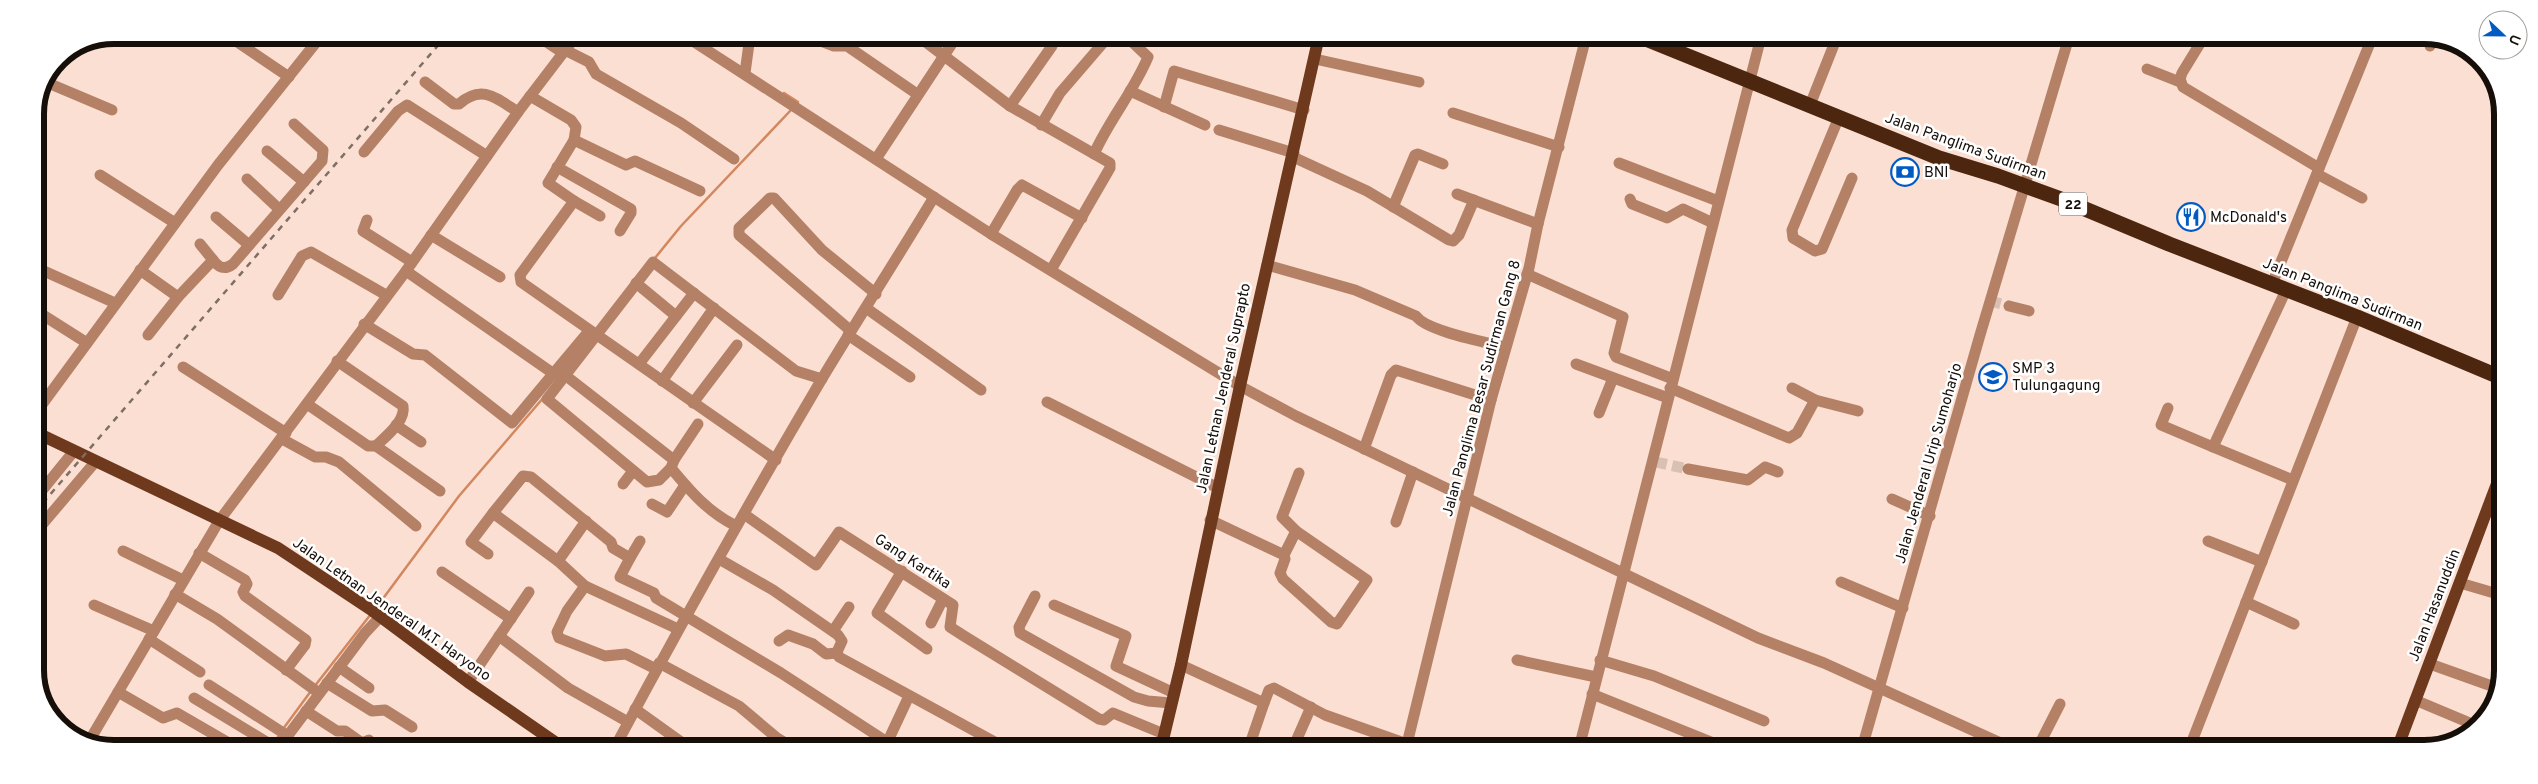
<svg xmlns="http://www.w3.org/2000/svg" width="2538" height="784" font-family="Overpass,sans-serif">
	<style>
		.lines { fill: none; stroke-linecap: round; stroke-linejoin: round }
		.stream { stroke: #d3875f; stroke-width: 2.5 }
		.minor-tunnel { stroke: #d8c0b4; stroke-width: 11; stroke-dasharray: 11 5.5; stroke-linecap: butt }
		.minor { stroke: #b58166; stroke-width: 11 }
		.major { stroke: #6e391c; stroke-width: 12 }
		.highway { stroke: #4d2610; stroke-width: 15 }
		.rail { stroke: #7f6e65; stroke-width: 2.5; stroke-dasharray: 6 6; stroke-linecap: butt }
		.labels { text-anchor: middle; stroke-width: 5; stroke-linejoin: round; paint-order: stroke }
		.shield { fill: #fff; stroke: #5c5653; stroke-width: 1 }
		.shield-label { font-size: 14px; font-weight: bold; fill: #160e09 }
		.street-label { font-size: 15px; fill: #160e09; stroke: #fff }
		.poi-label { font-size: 15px; fill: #160e09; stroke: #fff; text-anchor: start }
		.rim { fill: none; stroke: #160e09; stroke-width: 6 }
	</style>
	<rect width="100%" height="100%" fill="#fadfd2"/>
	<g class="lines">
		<g class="stream">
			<polyline points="784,93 798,102 797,104"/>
			<polyline points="655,258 681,226 791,110"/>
			<polyline points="376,608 459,496 544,397"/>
			<polyline points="314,687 371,614"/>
			<polyline points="283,729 311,691"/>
			<polyline points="273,744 280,734"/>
		</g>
		<g class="minor-tunnel">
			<polyline points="1990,301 2009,306"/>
			<polyline points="1656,462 1688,469"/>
		</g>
		<g class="minor">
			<polyline points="227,35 289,77"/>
			<polyline points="536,35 563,53"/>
			<polyline points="685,36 991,234 1240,386 1296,416 1758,638 1824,663 2014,749"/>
			<polyline points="808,36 834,46 847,46 917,94"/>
			<polyline points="918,36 1010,106 1110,163 1110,168 1051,270"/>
			<polyline points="2204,37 2182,73 2180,79 2183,87 2319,168"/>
			<polyline points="643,40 646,36"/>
			<polyline points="2430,46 2436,38"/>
			<polyline points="565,50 589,62 596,74 681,123 734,159"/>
			<polyline points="1315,59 1419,82"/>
			<polyline points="2147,69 2180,82"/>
			<polyline points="745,73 750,36"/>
			<path d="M425,82l29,22h5c23,-20 37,-6 59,8"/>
			<polyline points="48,83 112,110"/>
			<polyline points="1130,91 1205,125"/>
			<polyline points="530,96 571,120 576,127 574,140 548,183 574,201 520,275 521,282 776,460"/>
			<polyline points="1810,105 1837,37"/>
			<polyline points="1010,106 1052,46 1053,41 1048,36"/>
			<polyline points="1164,107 1174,71 1304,110"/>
			<polyline points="1453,113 1559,147"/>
			<polyline points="1839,117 1792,230 1793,238 1815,251 1822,249 1852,178"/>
			<polyline points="1041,125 1060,93 1109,36"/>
			<polyline points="1219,130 1294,153"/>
			<polyline points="574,140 626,165 635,161 700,191"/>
			<polyline points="267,151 304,182"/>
			<polyline points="364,152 398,111 407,105 487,156"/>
			<path d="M1094,154c15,-34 40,-63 54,-97l-22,-21"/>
			<polyline points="1293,157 1367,191 1449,240 1453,241 1459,235 1474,200"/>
			<polyline points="876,159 957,36"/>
			<polyline points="1619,163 1718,201"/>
			<polyline points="557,167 631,209 631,213 620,231"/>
			<polyline points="2317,174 2362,198"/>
			<polyline points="100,175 175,223"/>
			<polyline points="247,179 279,209"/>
			<polyline points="1457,194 1538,224"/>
			<polyline points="1630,199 1632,204 1667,218 1683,209 1713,223"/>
			<polyline points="574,201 600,216"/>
			<polyline points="1393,207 1415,155 1418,154 1443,164"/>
			<polyline points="216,217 249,245"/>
			<polyline points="367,220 363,231 412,262"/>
			<polyline points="991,234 1017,190 1022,185 1082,218"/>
			<polyline points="431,235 500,277"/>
			<polyline points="200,244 213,260"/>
			<path d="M1267,265l88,25 61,26c10,15 69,26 89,31"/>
			<polyline points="35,267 115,303"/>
			<path d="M140,270l38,27 35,-37c6,8 12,10 20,4l89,-103 1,-11 -29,-26"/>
			<polyline points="406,271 554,374"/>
			<polyline points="1527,274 1623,317 1614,353 1616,357 1673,379"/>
			<polyline points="636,283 676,316"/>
			<polyline points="2272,284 2372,38"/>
			<polyline points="2286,290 2213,447 2293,480"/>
			<polyline points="278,295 302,256 311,252 386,295"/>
			<polyline points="2009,306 2029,311"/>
			<polyline points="866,308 981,390"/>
			<polyline points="35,310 87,343"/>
			<polyline points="364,324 413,354 425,355 512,423 589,331"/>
			<polyline points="851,331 739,235 739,228 770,198 774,198 822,250 876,294"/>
			<polyline points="148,335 178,297"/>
			<polyline points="848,335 910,377"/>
			<path d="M337,361l66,45c3,15 -17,30 -27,40"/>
			<polyline points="639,364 694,293"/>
			<polyline points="1576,364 1668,398"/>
			<polyline points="183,367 286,433"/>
			<path d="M561,372l113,88 -3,8c20,24 37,44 65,58"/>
			<polyline points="662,381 714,308"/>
			<polyline points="1670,388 1789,438 1797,433 1815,400 1858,411"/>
			<polyline points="1792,388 1815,400"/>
			<polyline points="1047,402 1218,488"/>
			<polyline points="693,403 737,345"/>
			<polyline points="307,404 368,446 376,446 440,491"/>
			<polyline points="2168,408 2161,425 2213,447"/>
			<polyline points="1599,413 1613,378"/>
			<polyline points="35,414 218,165 322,35"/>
			<polyline points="396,425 421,442"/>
			<polyline points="282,439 315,457 326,457 339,462 416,526"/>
			<polyline points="1364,449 1391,375 1396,370 1491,400"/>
			<polyline points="674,460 698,424"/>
			<polyline points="671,468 659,480 647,482 547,399 653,262 796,371 822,379"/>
			<polyline points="1688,469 1748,480 1765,467 1778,472"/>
			<polyline points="623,484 633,471"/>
			<polyline points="35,499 74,451"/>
			<polyline points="1892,499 1930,516"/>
			<polyline points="652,504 667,512 685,485"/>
			<polyline points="744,514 816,565 839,532 953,605 950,627 964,636 1099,719 1104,720 1113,713 1164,734"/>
			<polyline points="1210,520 1284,555 1285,559 1280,573 1283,579 1331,622 1337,624 1367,580 1296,531 1282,517 1299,473"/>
			<polyline points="1396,522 1413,472"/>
			<polyline points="35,533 96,461"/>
			<polyline points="2208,541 2262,562"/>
			<polyline points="123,551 183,580"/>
			<polyline points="199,553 245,580 247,584 243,592 245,596 306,640 305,645 286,670"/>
			<polyline points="488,554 471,542 493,513"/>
			<polyline points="1284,555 1296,531"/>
			<polyline points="630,558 640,541"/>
			<polyline points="719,559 773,590 838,635 842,641 837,652 839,657 1004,747"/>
			<polyline points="558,561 586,521"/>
			<polyline points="902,571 877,613 927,649"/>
			<polyline points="442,572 511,619"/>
			<polyline points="1841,582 1903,608"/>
			<polyline points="2460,583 2501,595"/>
			<polyline points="585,586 567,611 557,632 559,638 605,656 626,654 656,669"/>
			<polyline points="175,594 217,619 319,693"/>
			<polyline points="1035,596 1019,627 1020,633 1134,697 1148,701 1171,703"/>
			<polyline points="2246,602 2294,624"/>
			<polyline points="94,605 154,631"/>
			<polyline points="1054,605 1126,636 1116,666 1174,693"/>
			<polyline points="931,623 943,599"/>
			<polyline points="678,629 585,586 558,561 493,513 523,476 531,477 611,542 613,548 630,558 620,577 654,593 656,598 781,673 884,740 887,747"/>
			<polyline points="833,631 849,607"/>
			<polyline points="499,636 568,688 628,722"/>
			<polyline points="149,639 200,672"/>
			<polyline points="779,641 788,635 813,644 826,654 837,653"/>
			<polyline points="1517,660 1596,677"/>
			<polyline points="1600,660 1654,676 1764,721"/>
			<polyline points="659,663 739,706 777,738 792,747"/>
			<polyline points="2430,664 2500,689"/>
			<polyline points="1181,665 1264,703 1269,690 1274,688 1325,715 1407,744"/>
			<polyline points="339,667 369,688"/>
			<polyline points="468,682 529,592"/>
			<polyline points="327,683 372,711 385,710 412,727"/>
			<polyline points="209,685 288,736"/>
			<polyline points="118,692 163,718 177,713 234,746"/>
			<polyline points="1592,694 1726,748"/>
			<polyline points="194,698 273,746"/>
			<polyline points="2415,700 2477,726"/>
			<polyline points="635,709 688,747"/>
			<polyline points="306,711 337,731 345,731 362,743 369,740"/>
			<polyline points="88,743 219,521 406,271 518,112 576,36"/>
			<polyline points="887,743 909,696"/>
			<polyline points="280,746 365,633 380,617"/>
			<path d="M615,747c67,-125 136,-248 208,-370 36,-60 75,-120 111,-180"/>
			<polyline points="1259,748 1254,744 1252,738 1264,703"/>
			<polyline points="1293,748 1311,707"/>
			<polyline points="1406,748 1491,400 1529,268 1538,224 1586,37"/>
			<polyline points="1579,748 1761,37"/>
			<polyline points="1862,748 1980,335 2069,37"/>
			<polyline points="2037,749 2060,704"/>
			<polyline points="2189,749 2357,317"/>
		</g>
		<g class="major">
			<polyline points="35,432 278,548 370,609 468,682 562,747"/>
			<polyline points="1161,748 1181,665 1240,386 1319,36"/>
			<polyline points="2397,749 2501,473"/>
		</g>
		<polyline class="highway" points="1641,37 1939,158 1998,176 2061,199 2169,244 2357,317 2502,378"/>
		<polyline class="rail" points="35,512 447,35"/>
	</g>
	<defs>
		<symbol id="bank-ring" viewBox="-11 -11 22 22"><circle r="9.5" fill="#fff" stroke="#025ac3" stroke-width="1.5"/><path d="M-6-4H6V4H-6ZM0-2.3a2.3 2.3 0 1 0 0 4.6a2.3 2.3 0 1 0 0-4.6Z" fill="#025ac3"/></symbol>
		<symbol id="restaurant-ring" viewBox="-11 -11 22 22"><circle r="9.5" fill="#fff" stroke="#025ac3" stroke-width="1.5"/><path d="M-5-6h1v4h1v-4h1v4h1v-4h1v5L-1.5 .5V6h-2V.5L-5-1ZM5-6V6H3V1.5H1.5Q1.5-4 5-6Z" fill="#025ac3"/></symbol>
		<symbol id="school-ring" viewBox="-11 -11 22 22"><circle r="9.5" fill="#fff" stroke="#025ac3" stroke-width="1.5"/><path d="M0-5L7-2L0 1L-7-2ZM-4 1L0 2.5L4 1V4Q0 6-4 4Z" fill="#025ac3"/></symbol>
	</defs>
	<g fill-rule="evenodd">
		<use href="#bank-ring" x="1889" y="156" width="32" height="32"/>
		<use href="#restaurant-ring" x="2175" y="201" width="32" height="32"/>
		<use href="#school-ring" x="1977" y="361" width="32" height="32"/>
	</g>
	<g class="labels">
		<rect class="shield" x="2059" y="192.5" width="28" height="23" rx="4"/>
		<g class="shield-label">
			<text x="2073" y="209">22</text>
		</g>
		<g class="street-label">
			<text transform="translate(1966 146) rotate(20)" y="5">Jalan Panglima Sudirman</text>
			<text transform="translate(2343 294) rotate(22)" y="5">Jalan Panglima Sudirman</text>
			<text transform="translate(1223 388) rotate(-78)" y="5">Jalan Letnan Jenderal Suprapto</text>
			<text transform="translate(1481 388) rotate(-75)" y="5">Jalan Panglima Besar Sudirman Gang 8</text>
			<text transform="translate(1928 463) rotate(-74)" y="5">Jalan Jenderal Urip Sumoharjo</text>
			<text transform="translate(913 561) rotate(33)" y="5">Gang Kartika</text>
			<text transform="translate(2434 605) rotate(-69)" y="5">Jalan Hasanuddin</text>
			<text transform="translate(392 609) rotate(35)" y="5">Jalan Letnan Jenderal M.T. Haryono</text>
		</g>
		<g class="poi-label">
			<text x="1924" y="177">BNI</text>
			<text x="2210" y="222">McDonald's</text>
			<text x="2012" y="373">SMP 3<tspan x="2012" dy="17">Tulungagung</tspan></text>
		</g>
	</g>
	<path d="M0 0H2538V784H0ZM114 44H2424A70 70 0 0 1 2494 114V670A70 70 0 0 1 2424 740H114A70 70 0 0 1 44 670V114A70 70 0 0 1 114 44Z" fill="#fff" fill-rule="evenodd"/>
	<path class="rim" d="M114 44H2424A70 70 0 0 1 2494 114V670A70 70 0 0 1 2424 740H114A70 70 0 0 1 44 670V114A70 70 0 0 1 114 44Z"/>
	<g transform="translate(2503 35) rotate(112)"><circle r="24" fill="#ffffff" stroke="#a29f9d"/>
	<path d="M0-4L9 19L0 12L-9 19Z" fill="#025ac3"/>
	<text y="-8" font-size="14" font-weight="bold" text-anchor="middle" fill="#160e09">U</text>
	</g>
</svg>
